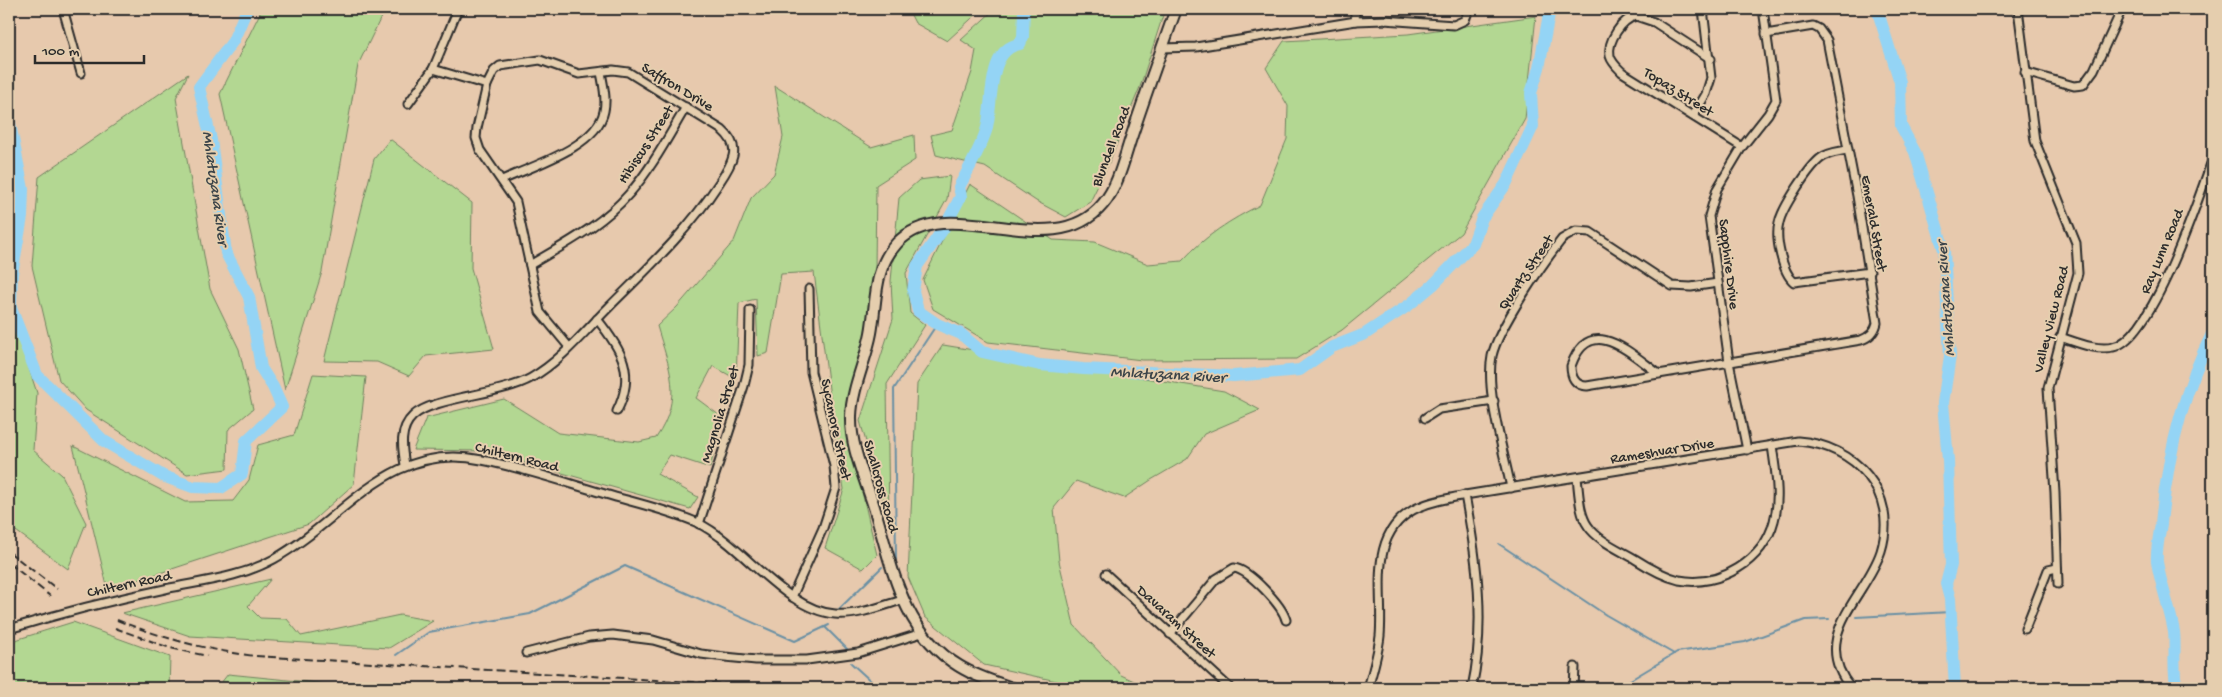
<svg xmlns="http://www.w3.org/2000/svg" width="2222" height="697" font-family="'Gochi Hand',sans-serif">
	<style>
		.green { fill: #b3d792; stroke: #6f815e }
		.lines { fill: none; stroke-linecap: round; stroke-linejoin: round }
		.stream { stroke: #6a90a4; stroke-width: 2 }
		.river { stroke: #94d4f5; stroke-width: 12 }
		.street-casing { stroke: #2b2b2b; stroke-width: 11 }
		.secondary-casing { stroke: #2b2b2b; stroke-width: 14 }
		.street { stroke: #e5ceae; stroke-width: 7 }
		.secondary { stroke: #e5ceae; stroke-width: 10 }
		.rail { stroke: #2b2b2b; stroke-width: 2; stroke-dasharray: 8 4; stroke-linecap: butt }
		.labels { text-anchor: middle; stroke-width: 4; stroke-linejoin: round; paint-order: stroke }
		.street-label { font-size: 15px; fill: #2b2b2b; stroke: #e5ceae }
		.water-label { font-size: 16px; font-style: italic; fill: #3b4449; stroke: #e5ceae }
	</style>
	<rect width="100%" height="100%" fill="#e7c9ad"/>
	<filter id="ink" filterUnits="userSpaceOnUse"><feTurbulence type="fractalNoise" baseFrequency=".02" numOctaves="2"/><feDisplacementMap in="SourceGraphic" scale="10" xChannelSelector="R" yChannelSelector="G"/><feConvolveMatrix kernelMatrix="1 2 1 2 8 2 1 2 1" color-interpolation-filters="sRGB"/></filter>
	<g filter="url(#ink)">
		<g class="green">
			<polygon points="262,9 385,9 358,65 322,272 285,390 220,94"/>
			<polygon points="908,9 982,9 947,41 915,23"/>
			<polygon points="995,9 1165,9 1140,87 1108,165 1090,202 1066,217 1036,201 985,167 936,155 931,135 952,130 972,72 976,50 961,40"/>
			<path d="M1536,16l-11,103 -64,114 -119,97 -46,29 -154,1 -154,-18 -55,-33 -10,-29 47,-96 83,56 42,2 53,22 34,-3c23,-25 48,-41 78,-56l27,-66 1,-33 -22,-38 18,-27 124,-7z"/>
			<polygon points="188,74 176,98 210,289 239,349 253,409 228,430 227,469 187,474 86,410 59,380 32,266 39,177"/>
			<path d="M775,86l96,61 43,-12 1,25 -39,25 -1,86 -9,81 -21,68 32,135 -14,14 -38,-21 19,-59 -9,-53 -21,-164 -33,2 -13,79 -10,3 -2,-57 -17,4 -3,76 -23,-13 -17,32 27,20 -13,50 -40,-13 -13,19 41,23 -8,12 -206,-58 -71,-1 13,-32 78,-19 54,34 81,9 17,-4c28,-41 13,-70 1,-112l20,-19 57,-66 17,-43 23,-24 9,-37z"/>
			<polygon points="390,139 472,203 471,268 494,349 426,356 409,376 377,362 324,361 374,159"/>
			<polygon points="950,176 947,199 906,273 910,313 925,325 887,384 889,521 860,421 893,319 891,281 899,198 919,180"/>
			<polygon points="9,308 37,393 33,450 62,475 86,523 68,569 9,526"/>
			<polygon points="943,345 1224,391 1260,410 1204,434 1187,459 1151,480 1124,498 1076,481 1054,508 1059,561 1074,625 1121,675 1149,688 1088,688 984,665 925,617 908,577 917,384"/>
			<polygon points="313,374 366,377 354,484 309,524 108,590 73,446 185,502 233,501 249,480 258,445 294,435"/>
			<polygon points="271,579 248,606 260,618 287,619 301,636 400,615 433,621 389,648 190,636 122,613"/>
			<polygon points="73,622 170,657 169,688 9,688 9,642"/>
			<polygon points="228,674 368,688 217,688"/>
		</g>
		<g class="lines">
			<g class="stream">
				<polyline points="1499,544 1606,615 1674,654"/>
				<polyline points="896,561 894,389 937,324"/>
				<polyline points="837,611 882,567"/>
				<polyline points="1856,617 1951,612"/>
				<polyline points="825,627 848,650"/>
				<polyline points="396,655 429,632 530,614 625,566 795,641 829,625"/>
				<polyline points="851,663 873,683"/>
				<polyline points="391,684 391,688"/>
				<polyline points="1617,688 1677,652 1745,642 1805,620 1829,619"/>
			</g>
			<g class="river">
				<path d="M1024,9l-1,28 -3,7c-35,5 -26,63 -34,87 -7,20 -17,38 -27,56l2,9 -17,32 -27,38 -4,25 5,20 19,13 24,10 21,18 58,13 43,4 151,7 66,-6 32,-23 33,-13 44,-29 24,-20 40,-41 9,-26 24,-34 27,-58 -2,-33 8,-25 11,-59"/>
				<polyline points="1877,9 1900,82 1901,126 1915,152 1944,250 1950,356 1943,403 1948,460 1951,565 1946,584 1950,599 1955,688"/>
				<polyline points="9,119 23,189 22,217 12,274 11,308 37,375 104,441 163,476 193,487 221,488 242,474 246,441 282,407 273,387 261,368 249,297 226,253 211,140 199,87 233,41 247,9"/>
				<path d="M2177,688c-5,-18 -1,-37 -3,-56 -4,-24 -13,-46 -17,-70 -1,-12 2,-26 4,-38 6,-66 22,-133 52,-192"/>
			</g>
			<defs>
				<g id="street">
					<polyline points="63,9 81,73"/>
					<polyline points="1354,9 1356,21"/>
					<polyline points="2018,9 2035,141 2076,243 2078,273 2048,388 2055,493 2058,584"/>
					<polyline points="1162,48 1196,47 1356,21 1384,20 1454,25 1465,20 1469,9"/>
					<path d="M1711,59l-57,-37 -18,-6c-14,3 -29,25 -26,40 2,7 7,11 12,16l120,75"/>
					<polyline points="433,69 487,85"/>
					<polyline points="2025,72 2074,86 2083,85 2094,70 2122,9"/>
					<polyline points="408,104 433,69 458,9"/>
					<polyline points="1693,116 1706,94 1711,78 1703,9"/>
					<path d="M1847,150c-9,2 -18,2 -26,8 -12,9 -39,50 -42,65 -4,15 3,49 15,59l76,-10"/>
					<path d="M502,180c30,-14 95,-33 102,-69 3,-13 -1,-27 -3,-39"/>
					<path d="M530,265c35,-21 72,-40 99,-71 23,-26 39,-57 57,-87"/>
					<path d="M597,319c25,31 39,54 20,92"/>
					<path d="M2060,337c16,5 36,14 53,10 40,-8 86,-151 100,-189"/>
					<path d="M1659,374c-28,-20 -69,-62 -88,-8 0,11 4,20 16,20l274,-46c9,-3 14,-8 16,-17l-20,-127 -30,-156 -8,-11 -6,-3 -47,8"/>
					<polyline points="1425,418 1439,409 1494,401"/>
					<polyline points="1747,450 1729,362 1709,216 1717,189 1742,147 1768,114 1776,100 1763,9"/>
					<path d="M405,465c-3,-17 -6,-36 8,-49 19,-19 88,-21 118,-38 30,-17 54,-47 78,-71 39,-39 78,-75 108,-121 6,-9 14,-20 16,-30 3,-11 -3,-19 -11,-26l-94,-58 -15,-2 -34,4 -39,-14 -40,6 -6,5 -7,14 -10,43 -1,10 4,12 36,52 24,110 29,35"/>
					<path d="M1577,478c2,14 2,36 11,48 10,15 32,24 47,33 14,9 28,17 44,21 41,8 85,-20 95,-59 7,-24 1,-52 -2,-76"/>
					<path d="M1511,488c-7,-36 -26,-97 -19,-132 6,-28 51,-93 70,-117l14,-8 14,1 82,54 19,1 27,-4"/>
					<path d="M1465,495c12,65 21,128 7,193"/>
					<polyline points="699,524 744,386 749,365 750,310"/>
					<polyline points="1106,574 1230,688"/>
					<polyline points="792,597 823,528 836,488 834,466 811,372 809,289"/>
					<path d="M9,629c52,-16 103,-29 156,-40 37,-8 75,-11 109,-30 70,-39 115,-119 208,-99 41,8 82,22 123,34 31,9 64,16 93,29 45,22 87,87 137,91 22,2 47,-8 67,-14"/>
					<polyline points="2025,629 2048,570 2057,568"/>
					<path d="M1170,634l46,-55 18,-11c15,2 48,37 52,52"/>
					<polyline points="526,653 589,637 613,635 653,640 701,654 725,657 756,660 807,660 858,653 922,633"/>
					<path d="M1368,688c5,-17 10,-34 12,-52 4,-44 -13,-100 33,-126 16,-9 35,-11 52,-15l333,-54c57,4 101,51 83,110 -15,46 -73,85 -30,137"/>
					<polyline points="1574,688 1575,667"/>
				</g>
				<path id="secondary" d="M1012,688c-18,-6 -37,-12 -53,-22 -57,-34 -67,-100 -85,-159 -9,-29 -24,-60 -23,-91 1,-28 15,-56 20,-83 6,-33 2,-64 26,-90 52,-54 154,24 206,-39 16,-19 21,-46 29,-69 14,-42 29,-84 44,-126"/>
			</defs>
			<use href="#street" class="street-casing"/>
			<use href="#secondary" class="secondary-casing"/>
			<use href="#street" class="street"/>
			<use href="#secondary" class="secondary"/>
			<g class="rail">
				<polyline points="9,552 57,589"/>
				<polyline points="9,563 50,596"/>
				<path d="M117,620c45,18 89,30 138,36l536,32"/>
				<polyline points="115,628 170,648 207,656"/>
			</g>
		</g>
	</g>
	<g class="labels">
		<g class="street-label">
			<text transform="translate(678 86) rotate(31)" y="5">Saffron Drive</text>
			<text transform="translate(1679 91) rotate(32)" y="5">Topaz Street</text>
			<text transform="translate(645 144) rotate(-57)" y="5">Hibiscus Street</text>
			<text transform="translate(1110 146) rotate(-69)" y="5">Blundell Road</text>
			<text transform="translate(1875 223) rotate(80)" y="5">Emerald Street</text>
			<text transform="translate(2161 251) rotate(-67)" y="5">Ray Lunn Road</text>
			<text transform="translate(1730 264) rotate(83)" y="5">Sapphire Drive</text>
			<text transform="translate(1525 272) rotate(-56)" y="5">Quartz Street</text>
			<text transform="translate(2050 319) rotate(-76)" y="5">Valley View Road</text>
			<text transform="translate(719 414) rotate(-73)" y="5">Magnolia Street</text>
			<text transform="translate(837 429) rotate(78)" y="5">Sycamore Street</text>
			<text transform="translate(1662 450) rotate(-9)" y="5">Rameshvar Drive</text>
			<text transform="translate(517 456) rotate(14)" y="5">Chiltern Road</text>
			<text transform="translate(882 486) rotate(74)" y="5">Shallcross Road</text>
			<text transform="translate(129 583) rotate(-12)" y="5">Chiltern Road</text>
			<text transform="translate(1177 621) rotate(42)" y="5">Davaram Street</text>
		</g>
		<g class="water-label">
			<text transform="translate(217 188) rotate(82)" y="6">Mhlatuzana River</text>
			<text transform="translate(1944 299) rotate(-94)" y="6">Mhlatuzana River</text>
			<text transform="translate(1168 373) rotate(3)" y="6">Mhlatuzana River</text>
		</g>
	</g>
	<rect width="2222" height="697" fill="none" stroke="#e5ceae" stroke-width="30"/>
	<rect x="15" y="15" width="2192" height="667" fill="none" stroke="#2b2b2b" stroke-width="2" filter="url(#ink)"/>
	<path d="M35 55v8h109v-8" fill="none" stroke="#2b2b2b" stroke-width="2.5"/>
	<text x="42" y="55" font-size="15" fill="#2b2b2b" stroke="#e5ceae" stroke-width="4" paint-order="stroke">100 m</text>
</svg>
